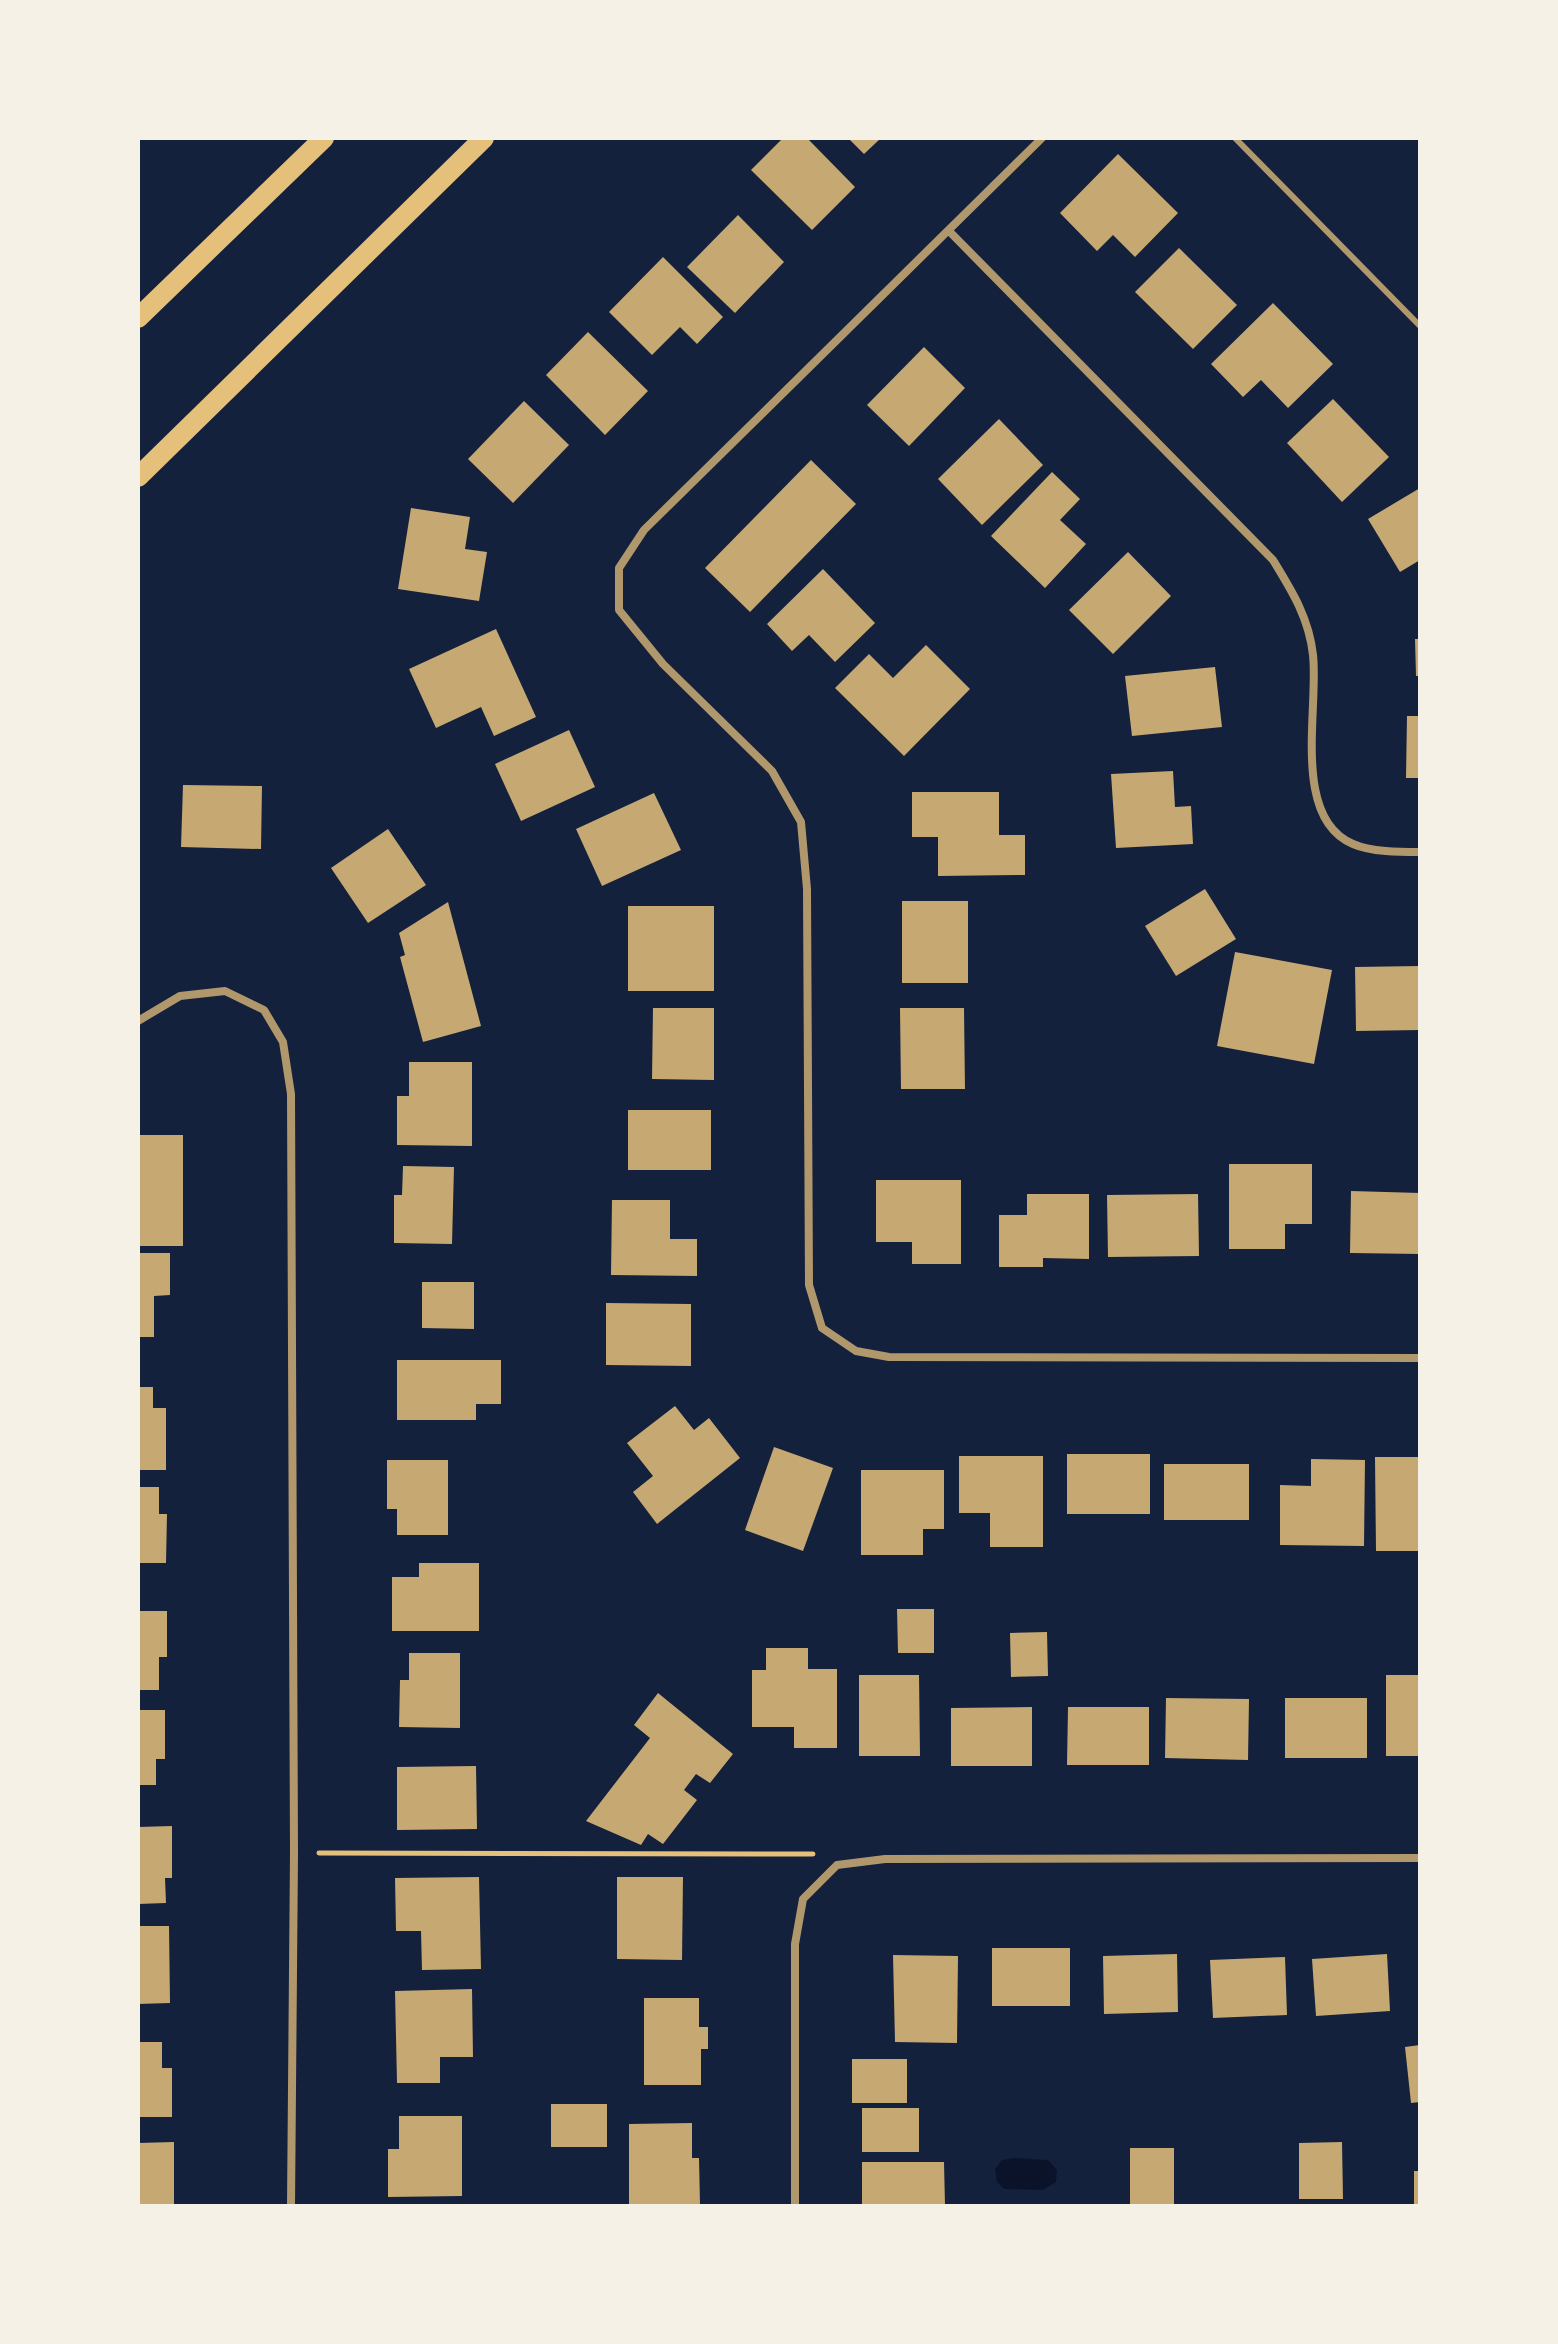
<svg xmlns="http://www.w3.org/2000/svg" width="1558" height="2344" font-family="Helvetica,sans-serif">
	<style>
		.water { fill: #0b132b }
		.building { fill: #c6a872 }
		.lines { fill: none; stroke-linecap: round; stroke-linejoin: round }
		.path { stroke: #e5c07b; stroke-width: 5 }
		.service { stroke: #b1986c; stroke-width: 6 }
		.minor { stroke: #b1986c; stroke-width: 8 }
		.primary { stroke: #e5c07b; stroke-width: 20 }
	</style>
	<rect width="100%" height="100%" fill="#14213d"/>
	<polygon class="water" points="1014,2158 1048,2160 1057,2170 1056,2182 1043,2190 1004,2189 997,2182 995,2169 1002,2160"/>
	<g class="building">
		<polygon points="783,138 807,138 855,187 812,230 751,170"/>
		<polygon points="848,138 881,138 864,154"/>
		<polygon points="1118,154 1178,213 1135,257 1113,235 1097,251 1060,213"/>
		<polygon points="738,215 784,262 735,313 687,267"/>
		<polygon points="1179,248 1237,305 1193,349 1135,292"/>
		<polygon points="663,257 723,317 697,344 680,327 652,355 609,312"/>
		<polygon points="1273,303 1333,364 1288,408 1261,380 1243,397 1211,364"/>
		<polygon points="588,332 648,391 605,435 546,375"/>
		<polygon points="924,347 965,388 909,446 867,405"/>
		<polygon points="1333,399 1389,457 1342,502 1287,443"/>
		<polygon points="524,401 569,445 513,503 468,459"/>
		<polygon points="999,419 1043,465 982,525 938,479"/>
		<polygon points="811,460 856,504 750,612 705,568"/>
		<polygon points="1052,472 1080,499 1060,520 1086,544 1045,588 991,536"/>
		<polygon points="1420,488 1420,560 1400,572 1368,519"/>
		<polygon points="411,508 470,517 465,549 487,552 479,601 398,589"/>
		<polygon points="1128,552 1171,596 1113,654 1069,610"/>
		<polygon points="823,569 875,623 835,662 809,635 792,651 767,624"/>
		<polygon points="496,629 536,717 494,736 481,707 436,728 409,669"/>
		<polygon points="1415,639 1420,639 1420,676 1416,676"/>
		<polygon points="926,645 970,689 904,756 835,688 869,654 893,678"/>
		<polygon points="1215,667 1222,727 1132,736 1125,676"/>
		<polygon points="1407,716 1420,716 1420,778 1406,778"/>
		<polygon points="569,730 595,787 521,821 495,764"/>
		<polygon points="1173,771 1175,807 1191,806 1193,844 1116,848 1111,774"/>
		<polygon points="183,785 262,786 261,849 181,847"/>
		<polygon points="912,792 999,792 999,835 1025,835 1025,875 938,876 938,837 912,837"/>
		<polygon points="654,793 681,850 602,886 576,829"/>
		<polygon points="388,829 426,885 368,923 331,868"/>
		<polygon points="1205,889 1236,939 1176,976 1145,926"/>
		<rect x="902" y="901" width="66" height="82"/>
		<polygon points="448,902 481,1026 423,1042 400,957 405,955 399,933"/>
		<rect x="628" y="906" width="86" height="85"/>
		<polygon points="1235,952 1332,970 1314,1064 1217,1046"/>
		<polygon points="1420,966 1420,1030 1356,1031 1355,967"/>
		<polygon points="653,1008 714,1008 714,1080 652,1079"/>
		<polygon points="900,1008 964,1008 965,1089 901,1089"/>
		<polygon points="409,1062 472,1062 472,1146 397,1145 397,1096 409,1096"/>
		<rect x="628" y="1110" width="83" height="60"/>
		<rect x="138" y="1135" width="45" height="111"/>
		<polygon points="1229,1164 1312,1164 1312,1224 1285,1224 1285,1249 1229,1249"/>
		<polygon points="403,1166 454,1167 452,1244 394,1243 394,1195 402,1195"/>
		<polygon points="876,1180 961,1180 961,1264 912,1264 912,1242 876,1242"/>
		<polygon points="1351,1191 1420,1193 1420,1254 1350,1253"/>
		<polygon points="1027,1194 1089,1194 1089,1259 1043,1258 1043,1267 999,1267 999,1215 1027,1215"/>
		<polygon points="1198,1194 1199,1256 1108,1257 1107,1195"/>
		<polygon points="612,1200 670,1200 670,1239 697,1239 697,1276 611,1275"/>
		<polygon points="138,1253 170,1253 170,1295 154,1296 154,1337 138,1337"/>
		<polygon points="422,1282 474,1282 474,1329 422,1328"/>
		<polygon points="606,1303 691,1304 691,1366 606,1365"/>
		<polygon points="397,1360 501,1360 501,1404 476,1404 476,1420 397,1420"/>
		<polygon points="138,1387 153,1387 153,1408 166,1408 166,1470 138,1470"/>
		<polygon points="675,1406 694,1430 709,1418 740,1458 657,1524 633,1492 653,1476 627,1443"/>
		<polygon points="774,1447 833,1468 803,1551 745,1530"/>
		<rect x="1067" y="1454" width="83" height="60"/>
		<polygon points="959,1456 1043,1456 1043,1547 990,1547 990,1513 959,1513"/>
		<polygon points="1375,1457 1420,1457 1420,1551 1376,1551"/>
		<polygon points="1311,1459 1365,1460 1364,1546 1280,1545 1280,1485 1311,1486"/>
		<polygon points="387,1460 448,1460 448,1535 397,1535 397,1509 387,1509"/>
		<rect x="1164" y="1464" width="85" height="56"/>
		<polygon points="861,1470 944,1470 944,1529 923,1529 923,1555 861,1555"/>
		<polygon points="138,1487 159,1487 159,1514 167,1514 166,1563 138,1563"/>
		<polygon points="419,1563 479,1563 479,1631 392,1631 392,1577 419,1577"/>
		<polygon points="897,1609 934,1609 934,1653 898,1653"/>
		<polygon points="138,1611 167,1611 167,1657 159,1657 159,1690 138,1690"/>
		<polygon points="1047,1632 1048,1676 1011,1677 1010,1633"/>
		<polygon points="766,1648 808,1648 808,1669 837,1669 837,1748 794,1748 794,1727 752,1727 752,1670 766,1670"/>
		<polygon points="409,1653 460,1653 460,1728 399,1727 400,1680 409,1680"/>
		<polygon points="859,1675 919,1675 920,1756 859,1756"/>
		<rect x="1386" y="1675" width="34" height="81"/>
		<polygon points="658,1693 733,1754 710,1783 696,1774 684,1790 697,1800 663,1844 648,1834 641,1845 586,1821 650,1738 634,1725"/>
		<polygon points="1166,1698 1249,1699 1248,1760 1165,1758"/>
		<rect x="1285" y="1698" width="82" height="60"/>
		<polygon points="1032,1707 1032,1766 951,1766 951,1708"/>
		<polygon points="1068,1707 1149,1707 1149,1765 1067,1765"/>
		<polygon points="138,1710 165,1710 165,1759 156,1759 156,1785 138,1785"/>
		<polygon points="476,1766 477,1829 397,1830 397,1767"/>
		<polygon points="172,1826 172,1878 165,1878 166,1903 138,1904 138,1827"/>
		<polygon points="479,1877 481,1969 422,1970 421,1931 396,1931 395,1878"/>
		<polygon points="617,1877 683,1877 682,1960 617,1959"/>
		<polygon points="138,1926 169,1926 170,2003 138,2004"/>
		<rect x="992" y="1948" width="78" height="58"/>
		<polygon points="1177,1954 1178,2012 1104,2014 1103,1956"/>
		<polygon points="1387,1954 1390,2011 1316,2016 1312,1959"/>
		<polygon points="893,1955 958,1956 957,2043 895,2042"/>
		<polygon points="1285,1957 1287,2015 1213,2018 1210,1960"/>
		<polygon points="472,1989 473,2057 440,2057 440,2083 397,2083 395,1991"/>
		<polygon points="644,1998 699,1998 699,2027 708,2027 708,2049 701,2049 701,2085 644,2085"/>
		<polygon points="138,2042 162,2042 162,2068 172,2068 172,2117 138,2117"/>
		<polygon points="1420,2045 1420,2102 1411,2103 1405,2047"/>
		<rect x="852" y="2059" width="55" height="44"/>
		<rect x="551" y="2104" width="56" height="43"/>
		<rect x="862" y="2108" width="57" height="44"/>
		<polygon points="399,2116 462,2116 462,2196 388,2197 388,2149 399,2149"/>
		<polygon points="692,2123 692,2158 699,2158 700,2204 629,2205 629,2124"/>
		<polygon points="174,2142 174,2206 138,2206 138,2143"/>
		<polygon points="1342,2142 1343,2199 1299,2199 1299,2143"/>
		<rect x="1130" y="2148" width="44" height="57"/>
		<polygon points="862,2162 944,2162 945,2206 862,2206"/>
		<rect x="1414" y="2171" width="6" height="35"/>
	</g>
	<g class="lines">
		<polyline class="path" points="319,1853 813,1854"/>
		<polyline class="service" points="1235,138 1420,326"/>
		<g class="minor">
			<polyline points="1042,138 644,530 619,568 619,610 663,664 772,771 801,822 807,889 809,1285 822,1328 856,1351 889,1357 1420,1358"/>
			<path d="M949,231l324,329c19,31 36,58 40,95 6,53 -22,163 40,189 18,8 47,8 67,8"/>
			<polyline points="138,1021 180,996 225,991 264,1010 283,1042 291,1094 294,1853 291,2206"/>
			<polyline points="795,2206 795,1944 803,1899 837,1865 885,1859 1420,1858"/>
		</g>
		<g class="primary">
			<polyline points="138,318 324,138"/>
			<polyline points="138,477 484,138"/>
		</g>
	</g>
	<rect width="1558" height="2344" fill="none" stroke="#f6f1e7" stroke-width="280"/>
</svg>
